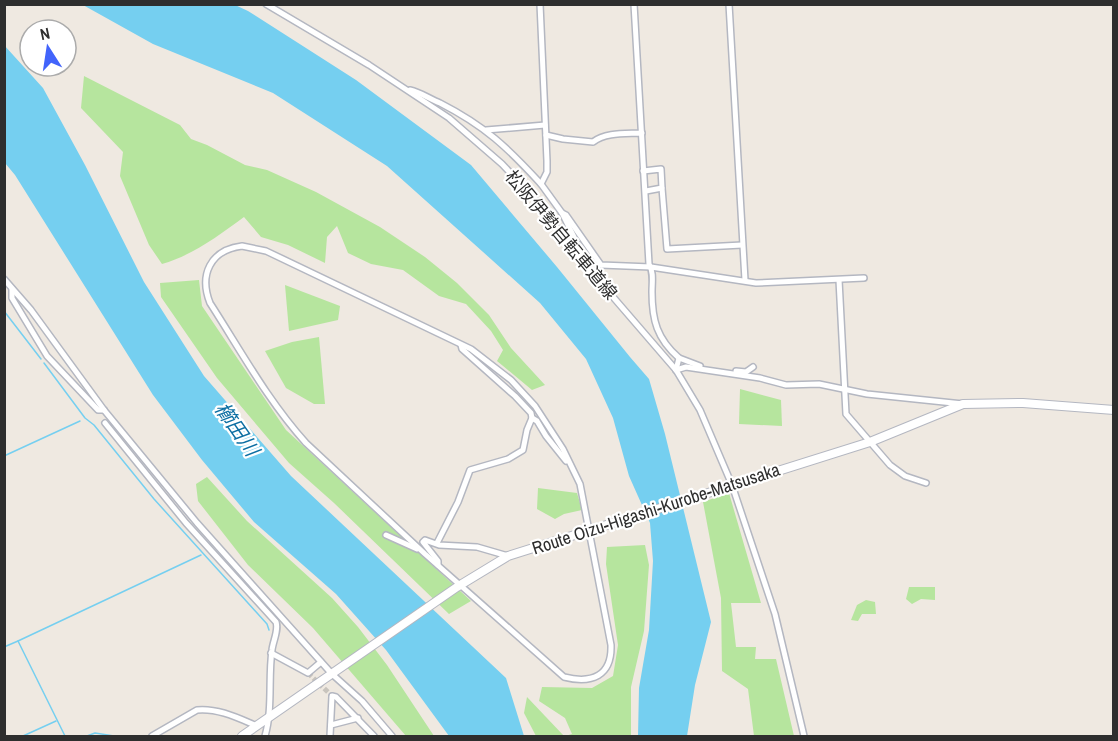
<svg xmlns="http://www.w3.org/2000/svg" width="1118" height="741" font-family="'Archivo Narrow','Noto Sans JP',sans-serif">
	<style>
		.green { fill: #b6e59e }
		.water { fill: #75cff0 }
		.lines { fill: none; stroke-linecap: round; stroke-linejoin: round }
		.stream { stroke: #75cff0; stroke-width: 1.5 }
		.minor-tunnel { stroke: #c8c4bd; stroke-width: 5; stroke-dasharray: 5 2.5; stroke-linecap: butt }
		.minor-casing { stroke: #b4b7c1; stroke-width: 8 }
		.secondary-casing { stroke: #b4b7c1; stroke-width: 10 }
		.minor { stroke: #fff; stroke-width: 5 }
		.secondary { stroke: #fff; stroke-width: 8 }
		.labels { text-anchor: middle; stroke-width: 4.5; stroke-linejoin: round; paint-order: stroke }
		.street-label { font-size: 18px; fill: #2e2e2e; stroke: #fff }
		.water-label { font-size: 20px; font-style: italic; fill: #0d6fa3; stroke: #fff }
	</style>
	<rect width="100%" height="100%" fill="#efe9e1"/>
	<g class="green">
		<path d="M84,76l96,49 11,14 16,6 38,20 22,5 49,22 64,35 45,30 32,26 32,32 22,33 34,37 -13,5 -35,-29 6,-11 -12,-19 -25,-27 -27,-8 -36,-26 -32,-6 -23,-11 -11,-27 -10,11 -2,26 -37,-18 -27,-8 -17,-20c-26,19 -51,38 -82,47l-13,-19 -29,-69 3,-24 -42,-44z"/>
		<polygon points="199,280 202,306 286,430 471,601 449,614 334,503 289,463 217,378 161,297 160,283"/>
		<polygon points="285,285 340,306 338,320 289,331"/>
		<polygon points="319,337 325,404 314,404 286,388 265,351 292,342"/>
		<polygon points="740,389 781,400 782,426 739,424"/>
		<polygon points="207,477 247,521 332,598 358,627 387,665 434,736 406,736 313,628 248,565 198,501 196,484"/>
		<polygon points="538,488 577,493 582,510 564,514 555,519 537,509"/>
		<polygon points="729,493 761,603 731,603 736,647 756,647 755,659 776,659 794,736 754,736 748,689 722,671 721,598 703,502"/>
		<polygon points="645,545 649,565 644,631 631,687 631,736 565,736 572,734 565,718 539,701 542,687 592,688 613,676 618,645 606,564 607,547"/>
		<polygon points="909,587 935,587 935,600 921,599 912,604 906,599"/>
		<polygon points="866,600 875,602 876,614 862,614 858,621 851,620 857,605"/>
		<polygon points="527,697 564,736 536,736 524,713"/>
	</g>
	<g class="water">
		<polygon points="233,4 248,11 356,80 471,165 557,267 630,357 649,379 665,434 711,622 695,685 687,736 638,736 639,688 649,630 653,561 650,523 629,476 613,418 586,359 540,303 387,166 273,93 153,44 83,5"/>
		<polygon points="4,45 43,88 85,165 144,282 204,376 291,476 506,678 524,736 449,736 386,650 336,594 254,522 202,460 153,395 15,175 5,163"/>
	</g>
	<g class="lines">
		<g class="stream">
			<polyline points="4,311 41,359"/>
			<polyline points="44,363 85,418 94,425 154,499 267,624 269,630"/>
			<polyline points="4,456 80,421"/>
			<polyline points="4,647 18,641"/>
			<polyline points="23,736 56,721"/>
			<polyline points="65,736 18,641 201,555"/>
			<polyline points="87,736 95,733 114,736"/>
			<polyline points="144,736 147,736"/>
		</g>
		<polyline class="minor-tunnel" points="308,673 332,696"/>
		<defs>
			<g id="minor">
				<polyline points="266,4 369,65 449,118 502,164 535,199 582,261 676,370 700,410 732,485 775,614 804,736"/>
				<polyline points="540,4 547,161 547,172 541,184 562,213 584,257 582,261"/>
				<path d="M634,4l15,260c5,9 3,18 3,28 0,28 5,47 27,66l-3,12"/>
				<polyline points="729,4 745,280"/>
				<path d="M410,90c10,2 20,9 30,13 45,23 67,44 101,81"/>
				<polyline points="486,130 545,125"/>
				<path d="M546,135l17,4 30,3c13,-10 33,-8 49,-9"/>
				<polyline points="643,171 661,169 662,188 646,191"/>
				<polyline points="662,188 667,249 742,245"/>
				<polyline points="562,213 566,215 601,265 651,267 756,283 864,278"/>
				<path d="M242,246l24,5 205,98 40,31 24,26 28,43 17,35 31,161c1,31 -19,39 -47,32l-139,-123 -119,-111c-38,-42 -65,-92 -96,-140 -11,-28 0,-53 32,-57z"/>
				<polyline points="4,279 31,310 104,410 197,523 332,674 362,701 392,736"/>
				<polyline points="839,280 846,414 890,465 905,476 926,483"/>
				<polyline points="12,289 12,298 47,356 98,410 104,410"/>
				<polyline points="461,345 462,349 515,396 531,413 532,418"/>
				<polyline points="679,358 700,366"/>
				<polyline points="676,370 686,367 760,378 786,385 819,384 867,394 963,404"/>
				<polyline points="736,371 746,372 753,367"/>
				<path d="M105,423l81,100 90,99c3,8 -3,19 -4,28 -4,29 1,58 -7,86"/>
				<polyline points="386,535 417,549"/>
				<polyline points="437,543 458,502 470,470 508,459 523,450 527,430 532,418 537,421 546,436 566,461"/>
				<polyline points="438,565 438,561 423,542 425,540 439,545 477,547 508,556"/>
				<polyline points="271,653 308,673 321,662"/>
				<polyline points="331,725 358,718"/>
				<path d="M152,736l45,-26c21,-2 41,8 60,16"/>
				<polyline points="330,736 332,696 336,697 374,736"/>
			</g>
			<polyline id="secondary" points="242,736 457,587 508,556 870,442 963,404 1023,403 1114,410"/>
		</defs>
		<use href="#minor" class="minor-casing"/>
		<use href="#secondary" class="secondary-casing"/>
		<use href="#minor" class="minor"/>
		<use href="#secondary" class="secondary"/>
	</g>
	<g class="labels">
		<g class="street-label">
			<text transform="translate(561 235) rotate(50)" y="6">松阪伊勢自転車道線</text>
			<text transform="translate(656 509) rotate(-18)" y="6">Route Oizu-Higashi-Kurobe-Matsusaka</text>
		</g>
		<g class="water-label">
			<text transform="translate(237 429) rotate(55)" y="7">櫛田川</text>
		</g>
	</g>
	<rect width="1118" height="741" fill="none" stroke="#2e2e2e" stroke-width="12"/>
	<g transform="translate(48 48) rotate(348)"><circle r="28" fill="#ffffff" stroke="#ababab" stroke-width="1.5"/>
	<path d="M0-4.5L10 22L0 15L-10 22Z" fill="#4264fb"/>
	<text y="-9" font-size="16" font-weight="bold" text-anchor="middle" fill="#2e2e2e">N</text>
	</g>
</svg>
